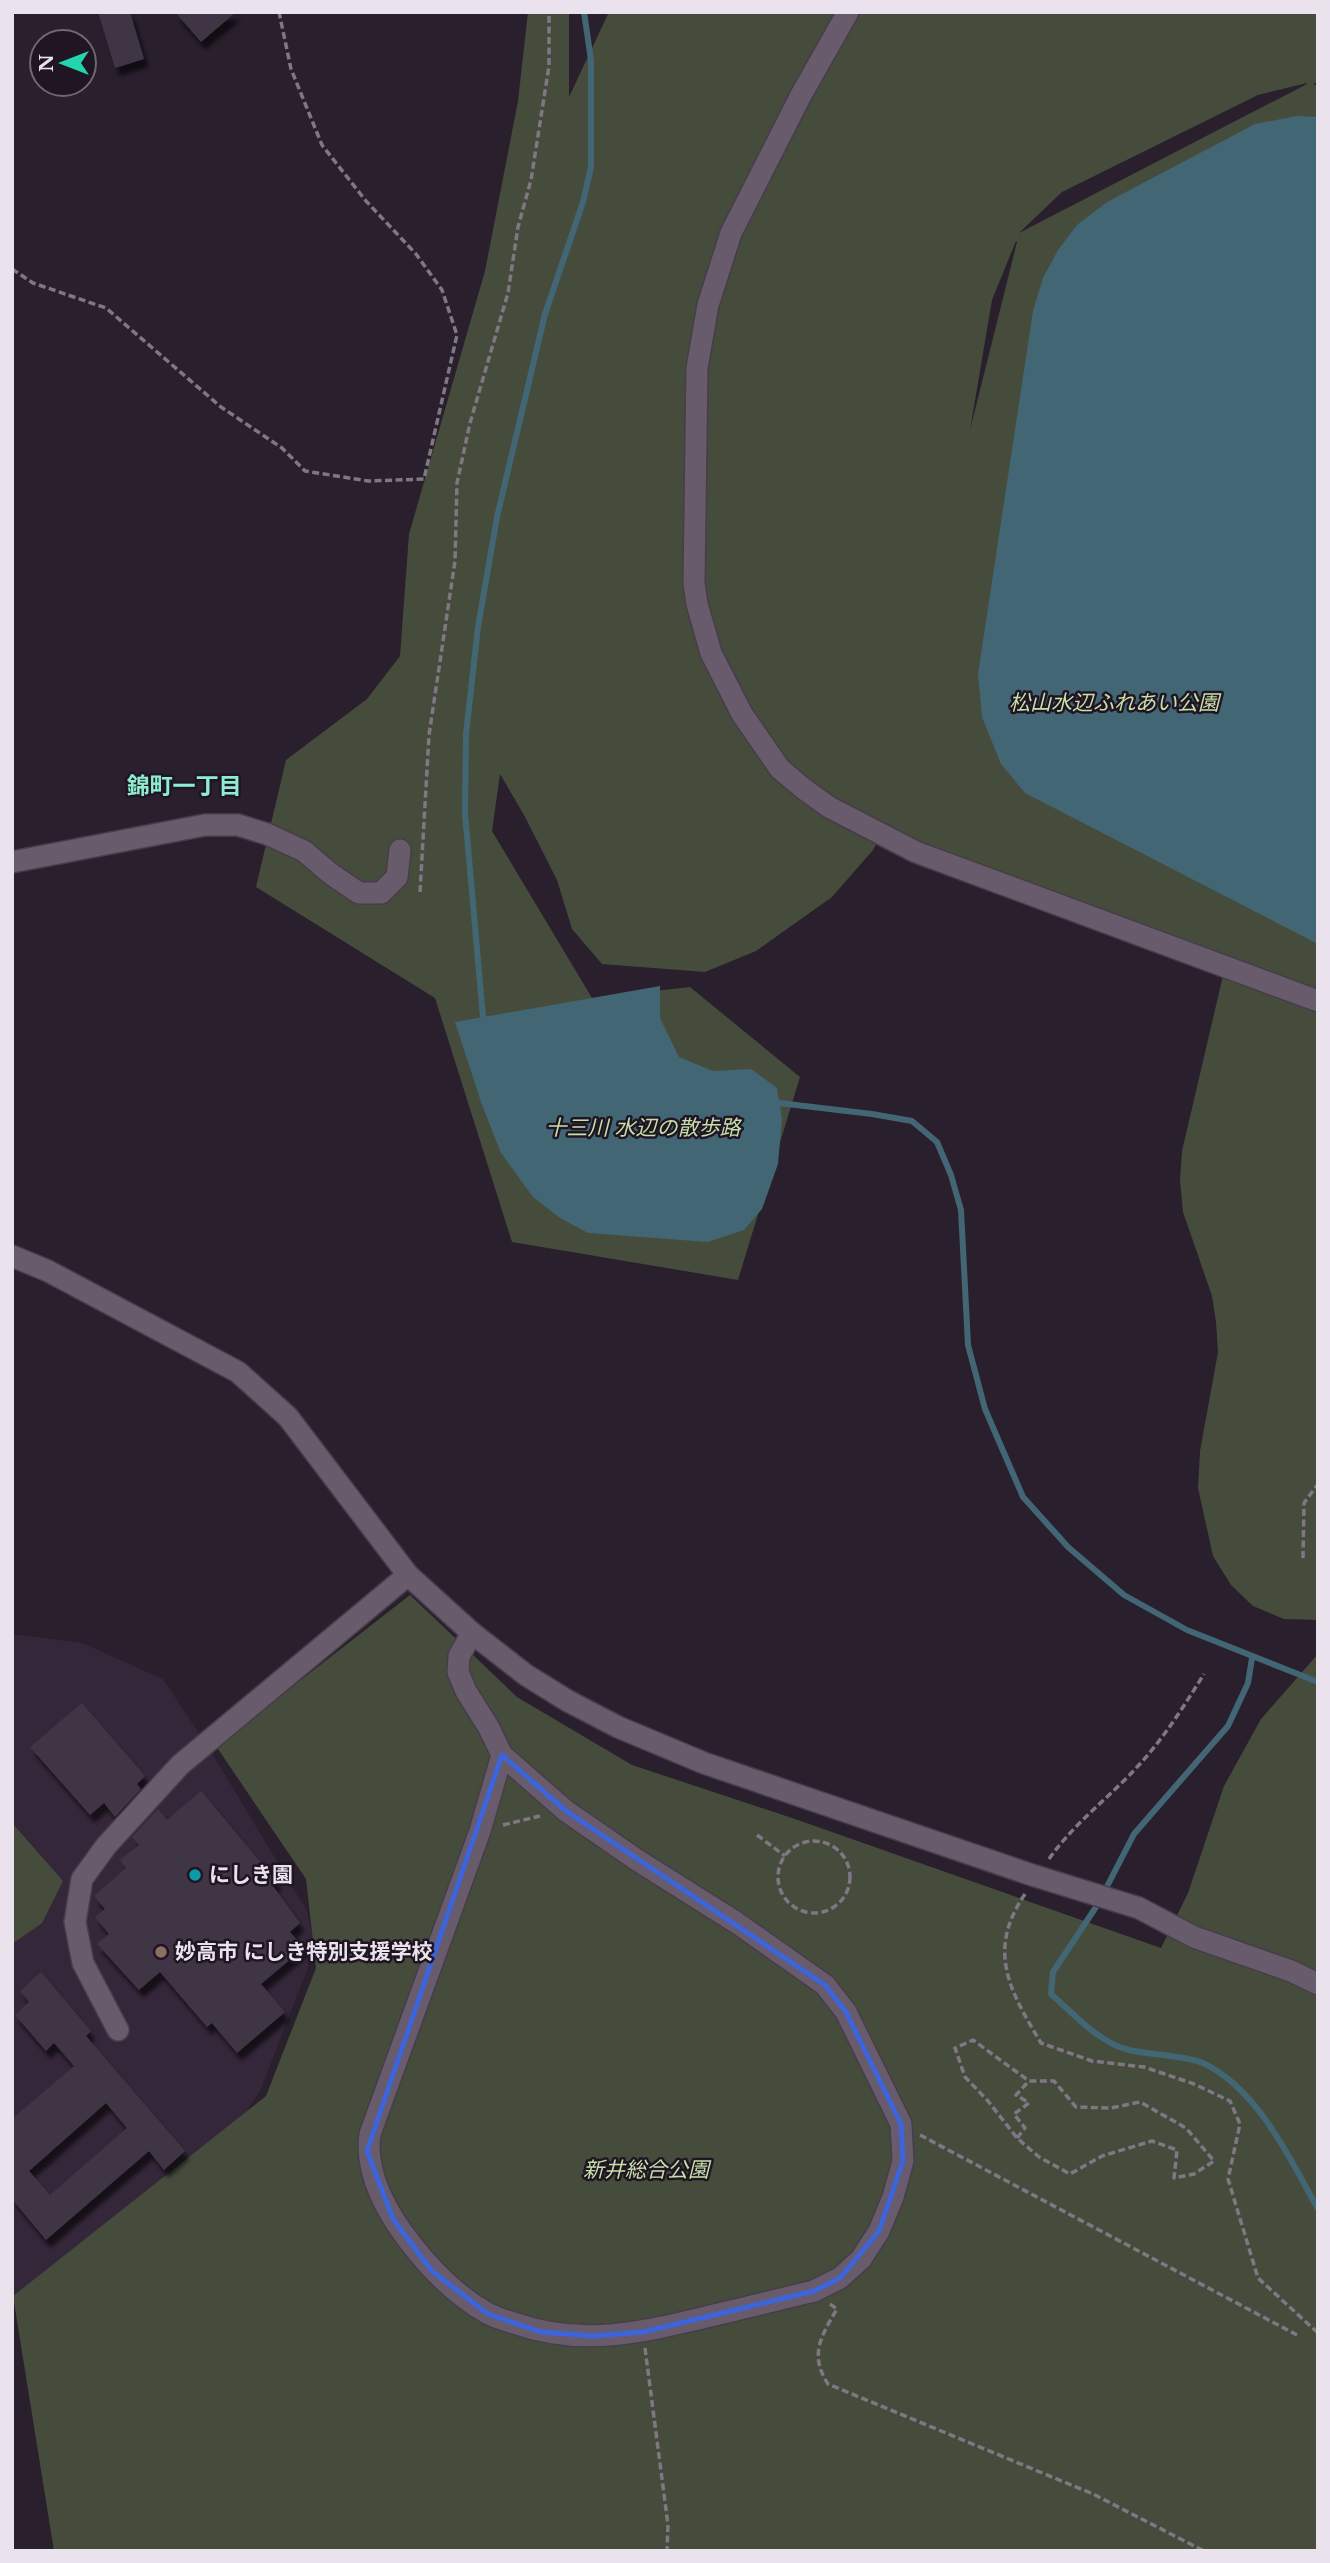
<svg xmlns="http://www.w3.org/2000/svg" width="1330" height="2563" font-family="'Libre Baskerville','Noto Sans JP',serif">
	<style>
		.built { fill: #35273a }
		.green { fill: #454c3c; fill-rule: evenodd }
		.water { fill: #436675 }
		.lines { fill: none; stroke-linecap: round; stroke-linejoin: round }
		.stream { stroke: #436675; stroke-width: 6 }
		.building { fill: #413545; fill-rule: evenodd; filter: url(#shadow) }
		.minor-casing { stroke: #463d49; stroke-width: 24 }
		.path { stroke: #7f7783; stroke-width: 3.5; stroke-dasharray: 7 3.5; stroke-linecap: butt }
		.minor { stroke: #675b6c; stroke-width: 21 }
		.minor-bridge-casing { stroke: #463d49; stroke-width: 24; stroke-linecap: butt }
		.minor-bridge { stroke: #675b6c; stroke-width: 21 }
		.marked { fill: none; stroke: #3c64db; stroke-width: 5; stroke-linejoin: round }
		.culture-dot { fill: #0f9aa8; stroke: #1f1523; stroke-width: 2.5 }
		.education-dot { fill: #8d6e63; stroke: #1f1523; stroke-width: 2.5 }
		.labels { text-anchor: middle; stroke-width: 5; stroke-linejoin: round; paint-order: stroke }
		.park-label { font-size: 21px; font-style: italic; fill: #c7dfa8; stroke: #1f1523 }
		.poi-label { font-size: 21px; font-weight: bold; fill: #eae3ed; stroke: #1f1523; text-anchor: start }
		.neighbourhood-label { font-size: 23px; font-weight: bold; fill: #8eedd1; stroke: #1f1523 }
	</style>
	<defs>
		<filter id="shadow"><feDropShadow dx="4.5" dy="8" stdDeviation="2" flood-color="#0009"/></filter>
	</defs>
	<rect width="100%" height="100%" fill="#291f2d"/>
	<polygon class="built" points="12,1634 82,1643 163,1679 210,1750 307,1911 312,1935 308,1968 260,2091 243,2116 13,2296"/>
	<g class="green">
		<path d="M528,12h41v85l40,-85h709v71h-5l5,4v1533l-34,-1 -31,-13 -22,-21 -18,-29 -15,-68 2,-37 18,-99 -2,-30 -4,-26 -29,-84 -3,-31 2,-30 43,-184 -344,-132 -8,15 -41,47 -76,54 -51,21 -103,-8 -30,-35 -15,-49 -33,-65 -24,-41 -8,57 100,167 98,-11 110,90 -62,203 -226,-38 -77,-244 -179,-111 30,-127 81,-61 33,-43 9,-122 76,-263 33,-170zM1307,83v1l-288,149 43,-41 196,-97zM1016,241l1,1 -47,188 22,-130z"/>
		<polygon points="410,1595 517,1697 632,1765 795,1819 1161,1948 1188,1893 1224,1786 1261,1719 1318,1654 1318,2551 54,2551 13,2296 266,2096 316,1968 306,1879 216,1746"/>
		<polygon points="12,1823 63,1881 42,1923 12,1944"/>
	</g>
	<g class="water">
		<polygon points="1297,116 1318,117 1318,944 1025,793 1001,764 982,717 978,674 1033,311 1043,278 1058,250 1077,225 1107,202 1255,124"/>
		<polygon points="660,986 660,1018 679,1057 713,1071 751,1069 777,1088 782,1120 778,1164 762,1209 744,1230 708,1242 588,1233 560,1218 533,1197 501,1153 482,1105 455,1022"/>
	</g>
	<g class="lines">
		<g class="stream">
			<polyline points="483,1017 465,813 466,734 478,627 497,517 545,314 583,202 591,167 591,60 584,12"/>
			<polyline points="779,1103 872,1114 912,1121 937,1142 951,1175 961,1210 968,1345 985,1409 1023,1497 1068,1547 1124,1595 1187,1630 1318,1682"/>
			<path d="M1252,1658l-4,25 -20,43 -94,108 -36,70 -45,68 -2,22c23,20 48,49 78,56 21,5 56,5 74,13 55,26 87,96 115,146"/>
		</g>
	</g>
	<g class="building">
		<polygon points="98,12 130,12 144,59 115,68"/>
		<polygon points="175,12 236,12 201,42"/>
		<polygon points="82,1703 145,1776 137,1784 141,1789 115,1817 104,1803 90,1815 30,1747"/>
		<polygon points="201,1791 277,1882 273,1886 300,1923 290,1932 304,1948 261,1984 285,2012 237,2053 212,2023 207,2027 160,1972 139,1990 97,1944 109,1934 95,1917 105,1909 94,1896 126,1868 120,1860 139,1845 132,1837 158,1809 167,1820"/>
		<path d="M41,1972l50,59 -5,5 99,115 -21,19 -15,-19 -103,89 -34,-41v-80l62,-53 -20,-23 -8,8 -31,-36 14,-13 -9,-11zM106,2103l21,25 -77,67 -21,-24z"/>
	</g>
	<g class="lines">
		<defs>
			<g id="minor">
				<polyline points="848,12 801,95 731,233 708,305 697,368 694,583 697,604 711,653 742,714 780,769 804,789 829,807 916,852 1318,1001"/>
				<polyline points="12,862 205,825 238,825 267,834 304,851 331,874 359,893 381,893 397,877 400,850"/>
				<polyline points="12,1256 48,1271 238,1372 288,1417 408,1575 472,1633 526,1675 568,1701 618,1727 704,1763 1032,1875"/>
				<path d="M472,1633l-13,23 -1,16 8,19 23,37 13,27 64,56 71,49 100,63 88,62 21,27 55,112 2,37 -10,36 -14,34 -18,28 -21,19 -26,13c-34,8 -69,17 -104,25 -66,16 -127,31 -193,8 -10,-3 -21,-6 -30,-11 -30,-17 -54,-41 -75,-68 -24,-30 -48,-72 -42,-111l110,-303 22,-76"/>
				<polyline points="1139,1908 1194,1937 1291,1971 1318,1984"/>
				<polyline points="118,2030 83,1963 75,1922 82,1879 106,1846 180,1765 408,1575"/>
			</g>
		</defs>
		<use href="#minor" class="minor-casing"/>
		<g class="path">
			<polyline points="12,269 33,283 106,308 221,407 282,448 305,471 368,481 424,479 457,335 442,290 416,254 366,201 322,145 291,69 279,12"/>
			<polyline points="420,892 429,735 455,561 457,483 470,423 508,293 518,227 531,180 549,66 549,12"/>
			<polyline points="1303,1558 1304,1503 1318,1484"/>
			<polyline points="503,1825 540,1816"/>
			<polyline points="757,1835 785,1856"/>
			<circle cx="814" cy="1877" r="36"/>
			<path d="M1049,1859c25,-36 60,-61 89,-93 26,-28 46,-60 66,-92"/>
			<path d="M1025,1894c-39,57 -15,97 16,149l51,18 52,6 50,17 36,17 10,23 -12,55 30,99 60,55"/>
			<polyline points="920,2135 1297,2335"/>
			<polyline points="1017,2138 1025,2128 1014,2114 1029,2103 1016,2095 1029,2081 1054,2081 1076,2107 1111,2108 1140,2102 1186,2128 1214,2161 1194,2174 1174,2178 1177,2150 1152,2141 1102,2156 1070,2174 1039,2157 1017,2138 988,2101 965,2077 955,2048 973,2040 1029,2081"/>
			<path d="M830,2304l7,5c-16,27 -28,46 -9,75l265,110 111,57"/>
			<polyline points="645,2348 668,2525 667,2551"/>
		</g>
		<use href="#minor" class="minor"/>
		<defs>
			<polyline id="minor-bridge" points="1032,1875 1139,1908"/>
		</defs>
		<use href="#minor-bridge" class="minor-bridge-casing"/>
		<use href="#minor-bridge" class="minor-bridge"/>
	</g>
	<path class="marked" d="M502,1755l64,56 259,174 21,27 55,112 2,37 -24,70 -39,47 -26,13 -171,41 -50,4 -52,-4 -53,-18 -56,-43 -39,-52 -26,-68z"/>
	<circle class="culture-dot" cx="195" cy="1875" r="7"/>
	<circle class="education-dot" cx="161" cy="1952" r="7"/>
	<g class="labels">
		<g class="park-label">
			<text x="1114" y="710">松山水辺ふれあい公園</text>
			<text x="643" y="1135">十三川 水辺の散歩路</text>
			<text x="646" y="2177">新井総合公園</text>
		</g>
		<g class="poi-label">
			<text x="209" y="1882">にしき園</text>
			<text x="175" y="1959">妙高市 にしき特別支援学校</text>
		</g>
		<g class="neighbourhood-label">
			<text x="184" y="794">錦町一丁目</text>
		</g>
	</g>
	<rect width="1330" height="2563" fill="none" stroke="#eae3ed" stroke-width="28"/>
	<g transform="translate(63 63) rotate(270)"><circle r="33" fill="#1f1523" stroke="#706774" stroke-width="2"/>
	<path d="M0-5L12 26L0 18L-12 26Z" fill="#23d5af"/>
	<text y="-10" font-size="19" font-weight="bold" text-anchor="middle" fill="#eae3ed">N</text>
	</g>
</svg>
